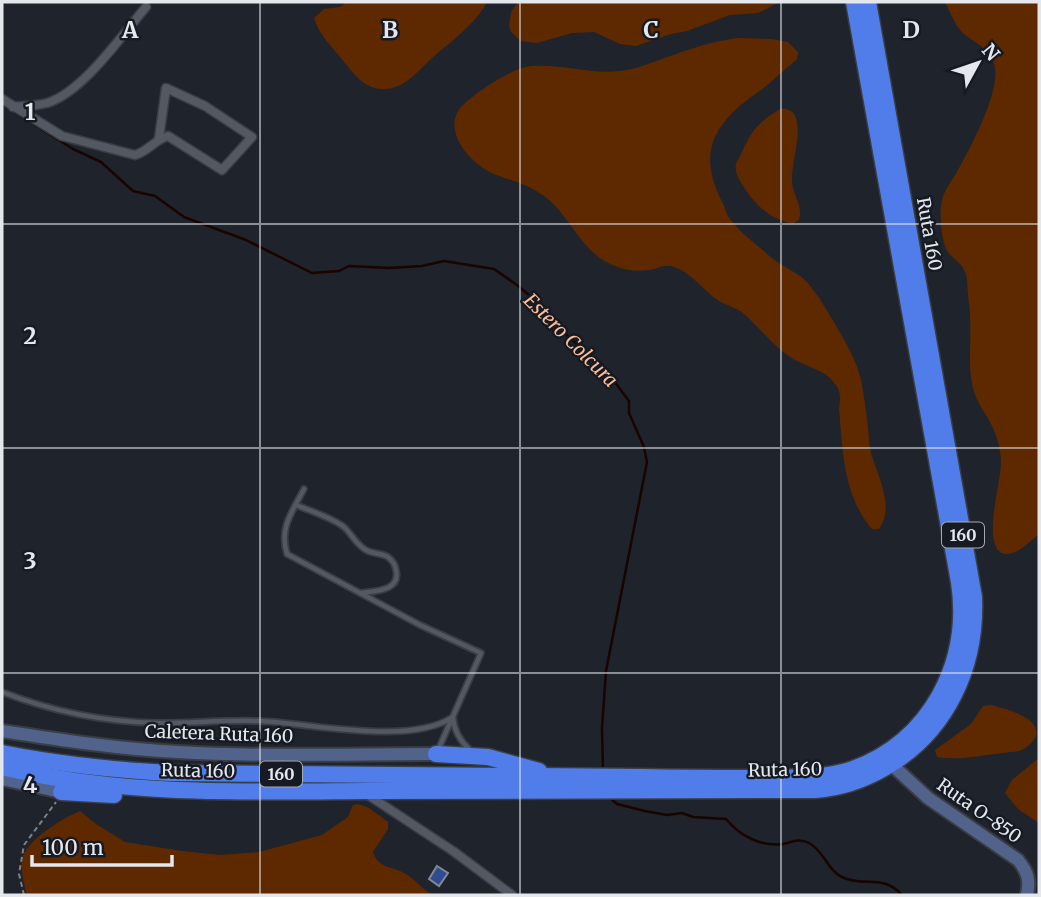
<svg xmlns="http://www.w3.org/2000/svg" width="1041" height="897" font-family="Merriweather,serif">
	<style>
		.green { fill: #5f2900 }
		.lines { fill: none; stroke-linecap: round; stroke-linejoin: round }
		.stream { stroke: #190400; stroke-width: 2.5 }
		.building { fill: #304c91; stroke: #838993; stroke-width: 2 }
		.lane-casing { stroke: #393d44; stroke-width: 8 }
		.street-casing { stroke: #393d44; stroke-width: 11 }
		.secondary-casing { stroke: #393d44; stroke-width: 16 }
		.highway-casing { stroke: #393d44; stroke-width: 19 }
		.path { stroke: #7c8087; stroke-width: 2; stroke-dasharray: 5 3.5; stroke-linecap: butt }
		.lane { stroke: #535862; stroke-width: 4.5 }
		.street { stroke: #535862; stroke-width: 8 }
		.secondary { stroke: #52638b; stroke-width: 12 }
		.highway { stroke: #507dea; stroke-width: 16 }
		.grid { fill: none; stroke: #e4e7ec; stroke-width: 2; stroke-opacity: 0.55 }
		.labels { text-anchor: middle; stroke-width: 5; stroke-linejoin: round; paint-order: stroke }
		.shield { fill: #161a22; stroke: #a6aaaf; stroke-width: 2 }
		.shield-label { font-size: 16px; font-weight: bold; fill: #e4e7ec }
		.street-label { font-size: 18px; fill: #e4e7ec; stroke: #161a22 }
		.water-label { font-size: 19px; font-style: italic; fill: #febd99; stroke: #161a22 }
		.grid-label { font-size: 23px; text-anchor: middle; font-weight: bold; fill: #e4e7ec; stroke: #161a22; stroke-width: 5; stroke-linejoin: round; paint-order: stroke }
	</style>
	<rect width="100%" height="100%" fill="#1f232c"/>
	<g class="green">
		<path d="M347,2h140c-13,24 -36,39 -56,57 -9,8 -18,19 -29,25 -5,3 -14,6 -20,5 -20,-1 -30,-18 -41,-31 -10,-12 -23,-25 -27,-40l10,-9 16,-2z"/>
		<polygon points="518,2 780,2 758,13 730,15 687,31 671,34 636,46 620,44 594,32 572,33 537,43 521,41 511,32 509,26 511,12"/>
		<path d="M945,2h94v532c-9,7 -28,28 -40,17 -15,-14 2,-69 2,-89 0,-11 -4,-26 -9,-36 -6,-13 -16,-24 -19,-38 -6,-24 -1,-49 -3,-74 0,-7 -2,-14 -2,-21 -1,-7 0,-15 -3,-21 -3,-9 -12,-13 -17,-20 -7,-9 -9,-41 -6,-52 2,-9 10,-20 15,-28 13,-24 42,-77 38,-104 -3,-19 -19,-24 -31,-34 -9,-8 -14,-22 -19,-32z"/>
		<path d="M738,38l33,1 17,3 10,10 -1,7c-12,10 -23,21 -36,31 -10,7 -20,14 -29,23 -27,28 -27,53 -11,87 4,6 5,14 9,19 10,13 23,23 35,33 10,10 23,16 35,24 8,5 21,24 26,33 12,20 30,48 35,71 3,15 5,31 7,47 1,9 1,18 3,26 7,24 24,54 8,76h-7c-29,-34 -29,-78 -33,-120 1,-7 2,-14 -1,-21 -11,-19 -31,-20 -48,-31 -18,-12 -30,-29 -46,-43 -8,-7 -20,-9 -28,-15 -12,-9 -27,-28 -42,-32 -6,-3 -14,0 -20,2 -19,4 -34,1 -51,-9 -27,-17 -37,-52 -65,-68 -14,-9 -29,-12 -44,-18 -21,-9 -48,-37 -37,-61 4,-8 13,-14 19,-19 14,-10 40,-27 56,-28 33,-2 63,10 95,4 12,-2 23,-7 35,-11 25,-9 50,-18 76,-21z"/>
		<path d="M780,109c28,-3 15,42 13,57 -1,5 -1,11 -1,17 2,14 11,23 7,37l-7,4c-22,-6 -34,-16 -47,-35 -5,-8 -11,-16 -9,-25 1,-4 4,-7 5,-10 10,-23 17,-32 39,-45z"/>
		<path d="M991,705c12,3 50,12 45,31 -2,6 -11,13 -17,15 -4,1 -11,1 -16,2 -21,2 -45,8 -66,4l-2,-7 36,-26 12,-18z"/>
		<polygon points="1039,758 1039,823 1018,809 1005,793 1012,780"/>
		<path d="M358,804l11,4 19,14v7l-15,23c5,17 20,14 33,22 10,6 16,16 28,21h-407c-3,-10 -6,-23 -5,-34 1,-19 41,-43 58,-50l16,13 29,18 57,9 38,4 39,-3 63,-17 26,-18 5,-12z"/>
	</g>
	<g class="lines">
		<g class="stream">
			<polyline points="2,104 73,149 101,162 133,191 155,196 184,217 246,240 312,273 339,271 349,266 389,268 422,266 444,261 494,269 517,285 543,307 563,332 602,365 629,401 629,413 644,447 647,462 606,671 602,728 603,772"/>
			<path d="M608,796l9,8 28,7 22,4 15,-2 11,4 33,2c14,17 35,28 57,25 9,-2 16,-6 26,-1 16,8 19,31 38,36 21,7 37,-4 55,16"/>
		</g>
	</g>
	<polygon class="building" points="437,866 448,873 439,886 429,879"/>
	<g class="lines">
		<defs>
			<g id="lane">
				<path d="M304,489c-12,23 -25,39 -17,65l133,71 61,28 -43,97"/>
				<path d="M296,505c12,5 40,14 49,23 6,6 11,15 18,20 8,7 17,4 25,9 4,3 7,7 8,13 5,21 -21,21 -35,23"/>
				<path d="M2,692c49,19 103,30 156,31 33,0 67,-3 101,-2 52,2 150,25 194,-4 1,14 7,24 17,33"/>
			</g>
			<g id="street">
				<path d="M2,99l60,37 73,19c14,-4 19,-15 33,-19l54,34 30,-33 -47,-31 -39,-18 -7,50"/>
				<path d="M13,107c11,-1 23,-1 34,-4 36,-11 75,-68 99,-96"/>
				<polyline points="365,793 453,851 512,895"/>
			</g>
			<g id="secondary">
				<path d="M2,731c58,9 117,18 176,21 86,5 172,2 258,2"/>
				<path d="M891,764l37,34 90,62c10,12 12,20 9,35"/>
				<polyline points="2,779 61,792"/>
			</g>
			<g id="highway">
				<path d="M2,753c56,11 112,17 169,20 157,2 314,3 471,4 41,1 81,1 122,1 30,-1 60,1 89,-9 78,-29 118,-106 106,-187l-105,-580"/>
				<polyline points="436,754 488,757 539,771"/>
				<path d="M2,767c118,29 242,25 363,24 150,0 300,-1 450,-1 26,-2 49,-10 71,-23 61,-35 91,-101 88,-170l-106,-595"/>
				<polyline points="61,792 114,795"/>
			</g>
		</defs>
		<use href="#lane" class="lane-casing"/>
		<use href="#street" class="street-casing"/>
		<use href="#secondary" class="secondary-casing"/>
		<use href="#highway" class="highway-casing"/>
		<polyline class="path" points="24,895 19,874 24,845 56,802"/>
		<use href="#lane" class="lane"/>
		<use href="#street" class="street"/>
		<use href="#secondary" class="secondary"/>
		<use href="#highway" class="highway"/>
	</g>
	<path class="grid" d="M260,2v893M520,2v893M781,2v893M2,224h1037M2,448h1037M2,673h1037"/>
	<g class="labels">
		<g class="shield">
			<rect x="942" y="522.5" width="42" height="25" rx="5"/>
			<rect x="260" y="761.5" width="42" height="25" rx="5"/>
		</g>
		<g class="shield-label">
			<text x="963" y="541">160</text>
			<text x="281" y="780">160</text>
		</g>
		<g class="street-label">
			<text transform="translate(929 234) rotate(80)" y="6">Ruta 160</text>
			<text transform="translate(219 734) rotate(2)" y="6">Caletera Ruta 160</text>
			<text transform="translate(785 770) rotate(-1)" y="6">Ruta 160</text>
			<text transform="translate(198 771) rotate(1)" y="6">Ruta 160</text>
			<text transform="translate(979 811) rotate(35)" y="6">Ruta O-850</text>
		</g>
		<g class="water-label">
			<text transform="translate(571 340) rotate(45)" y="7">Estero Colcura</text>
		</g>
	</g>
	<g class="grid-label">
		<text x="130" y="38">A</text>
		<text x="390" y="38">B</text>
		<text x="651" y="38">C</text>
		<text x="911" y="38">D</text>
		<text x="30" y="120">1</text>
		<text x="30" y="344">2</text>
		<text x="30" y="569">3</text>
		<text x="30" y="793">4</text>
	</g>
	<rect width="1041" height="897" fill="none" stroke="#e4e7ec" stroke-width="7"/>
	<g transform="translate(978 63) rotate(50)" stroke="#161a22" stroke-width="5" paint-order="stroke">
	<path d="M0-5L12 26L0 18L-12 26Z" fill="#e4e7ec"/>
	<text y="-10" font-size="19" font-weight="bold" text-anchor="middle" fill="#e4e7ec">N</text>
	</g>
	<path d="M32 855v10h140v-10" fill="none" stroke="#e4e7ec" stroke-width="3.5"/>
	<text x="42" y="855" font-size="21" fill="#e4e7ec" stroke="#161a22" stroke-width="5" paint-order="stroke">100 m</text>
</svg>
